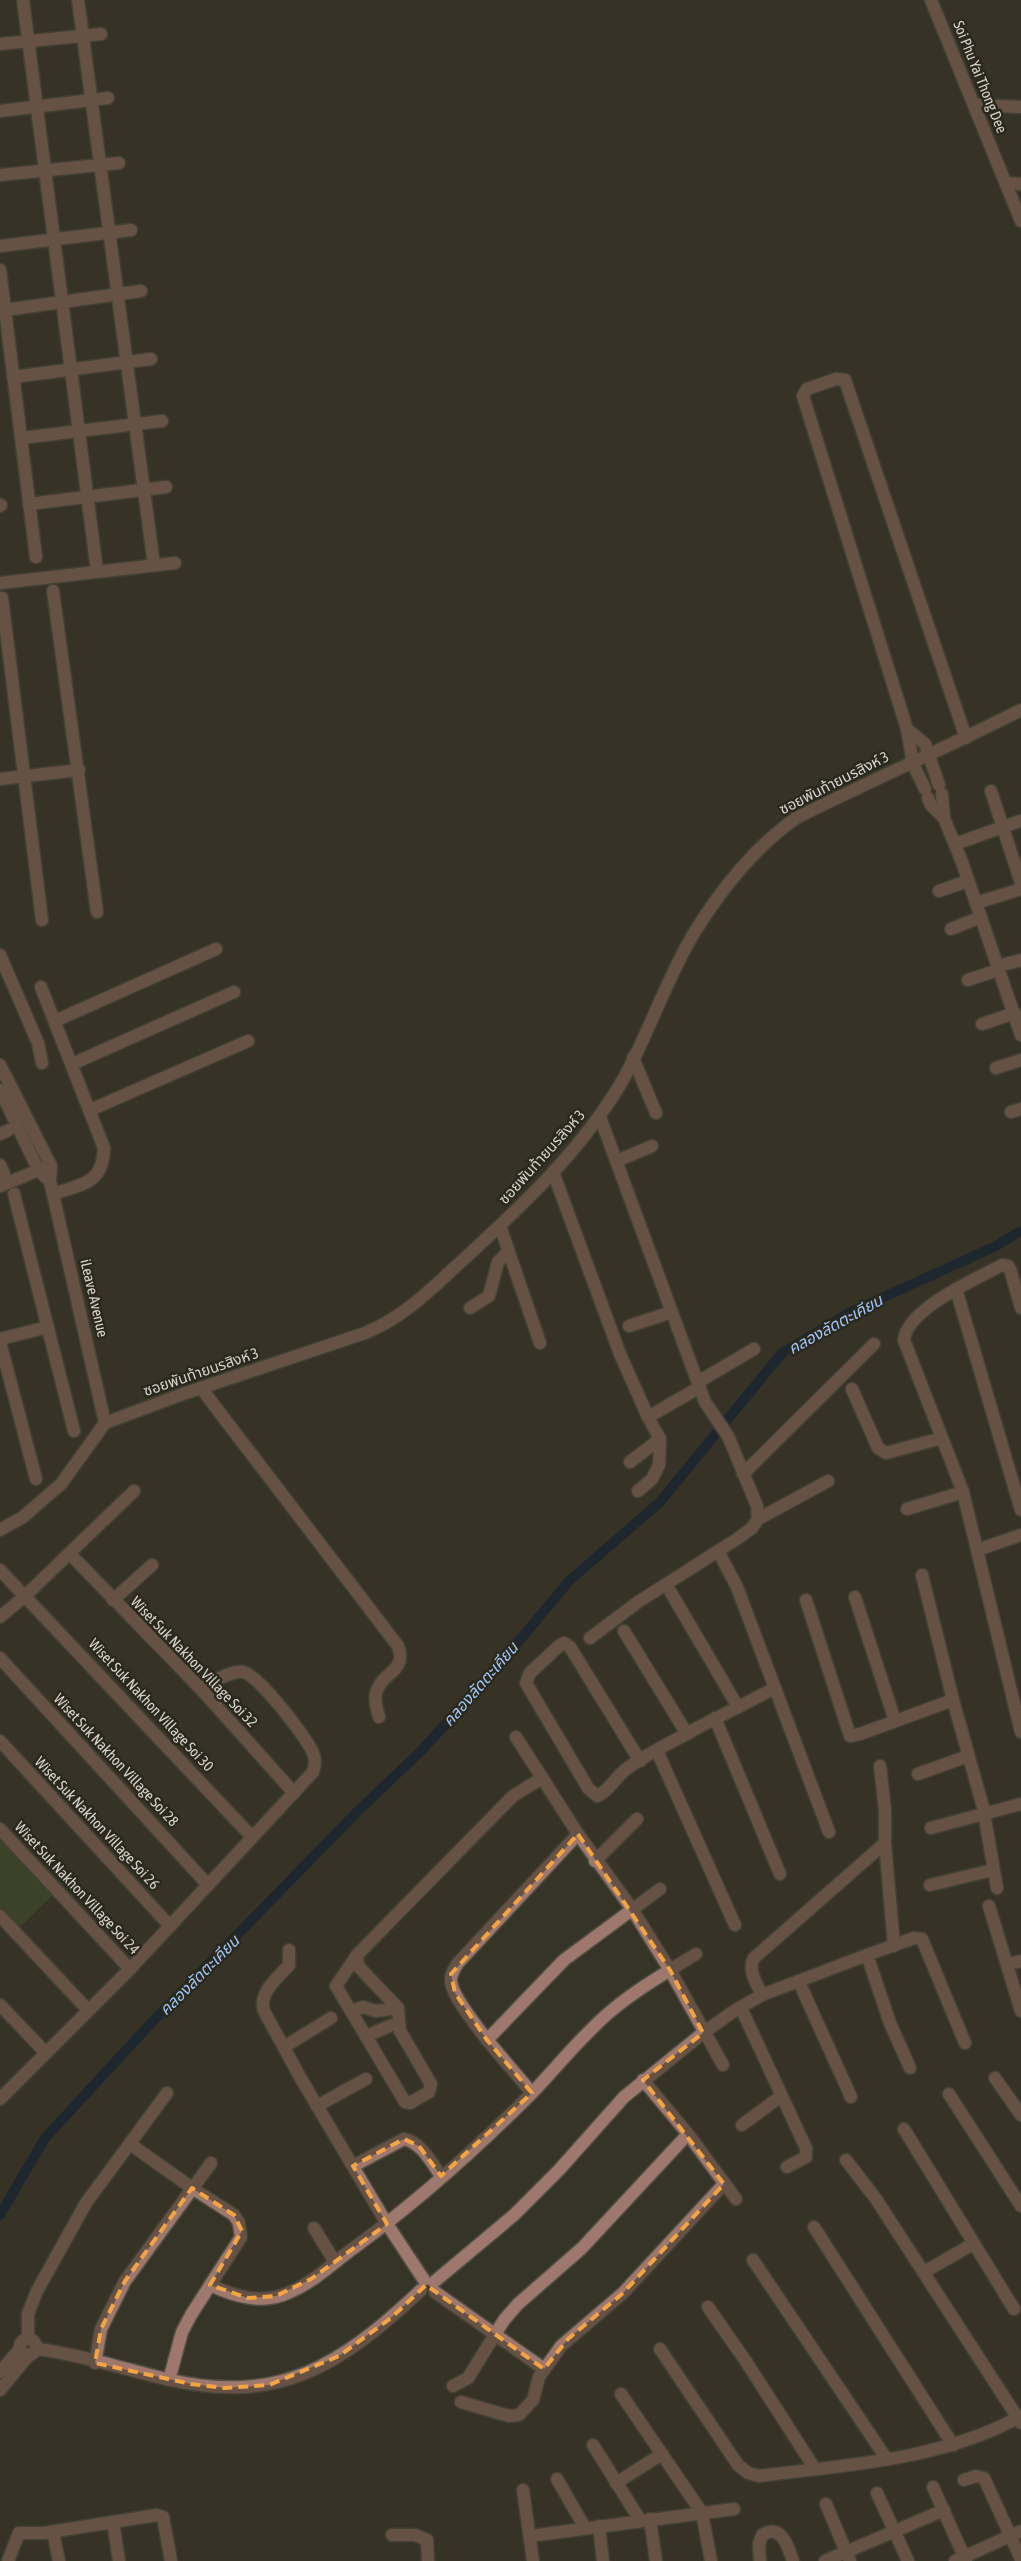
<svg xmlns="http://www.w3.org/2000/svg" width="1021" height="2561" font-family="'Asap Condensed','Noto Sans Thai',sans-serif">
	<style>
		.green { fill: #44562a }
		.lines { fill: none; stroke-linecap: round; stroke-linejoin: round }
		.canal { stroke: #021838; stroke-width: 10 }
		.minor-casing { stroke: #535045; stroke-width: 15 }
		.minor { stroke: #9e786c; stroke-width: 12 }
		.marked { fill: none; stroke: #f4a443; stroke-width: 4; stroke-dasharray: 10 6; stroke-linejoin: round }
		.labels { text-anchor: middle; stroke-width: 5; stroke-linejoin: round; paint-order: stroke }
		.street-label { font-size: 15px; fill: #d6d4cd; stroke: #2b291d }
		.water-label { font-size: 16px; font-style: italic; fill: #a1c8fd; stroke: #2b291d }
	</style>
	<rect width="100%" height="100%" fill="#363327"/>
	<polygon class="green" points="0,1836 55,1893 16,1931 0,1913"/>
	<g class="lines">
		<polyline class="canal" points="0,2215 45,2138 154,2020 357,1812 420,1752 489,1677 569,1581 660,1502 782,1353 851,1312 996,1246 1021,1231"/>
		<defs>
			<g id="minor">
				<polyline points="23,0 97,571"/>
				<polyline points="78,0 154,565"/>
				<polyline points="931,0 1021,221"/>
				<polyline points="0,44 101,34"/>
				<polyline points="974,105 1021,107"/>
				<polyline points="0,111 108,98"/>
				<polyline points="0,175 119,163"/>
				<polyline points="1006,183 1021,184"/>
				<polyline points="0,246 131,230"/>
				<polyline points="0,270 36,557"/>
				<polyline points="5,310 141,291"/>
				<polyline points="13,377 151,359"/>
				<polyline points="21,438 162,421"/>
				<polyline points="29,504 166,487"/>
				<polyline points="0,506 1,505"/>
				<polyline points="0,583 175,563"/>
				<polyline points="53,591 97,912"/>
				<polyline points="2,598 42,920"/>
				<polyline points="907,729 925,744 939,785"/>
				<polyline points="0,779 79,770"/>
				<polyline points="925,789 913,764 907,729 803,396 807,389 836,379 845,380 966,738"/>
				<polyline points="991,791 1021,883"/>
				<polyline points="942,794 944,818 962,862 1021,1035"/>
				<polyline points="928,798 931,805 944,818"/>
				<polyline points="955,844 1020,821"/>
				<polyline points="939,891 968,881"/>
				<polyline points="976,903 1021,889"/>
				<polyline points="951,929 981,917"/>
				<polyline points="0,955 38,1043 42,1063"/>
				<polyline points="998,966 1021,960"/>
				<polyline points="968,980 998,970"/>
				<path d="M41,987l63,161c-1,36 -22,36 -51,46"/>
				<polyline points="55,1021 216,949"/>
				<polyline points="982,1024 1015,1013"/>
				<polyline points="633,1058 656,1113"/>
				<polyline points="72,1064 234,992"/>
				<polyline points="0,1065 51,1166 50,1181 105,1423"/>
				<polyline points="996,1068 1021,1060"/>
				<polyline points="0,1090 39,1171 50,1181"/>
				<polyline points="90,1110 248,1041"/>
				<polyline points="1011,1112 1021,1109"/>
				<polyline points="0,1134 9,1130"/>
				<polyline points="617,1161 652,1146"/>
				<polyline points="0,1165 4,1174"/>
				<polyline points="553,1172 620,1354 648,1417"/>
				<polyline points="0,1186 46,1167"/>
				<polyline points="14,1194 74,1431"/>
				<polyline points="500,1226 540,1343"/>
				<polyline points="956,1289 1021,1510"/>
				<polyline points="470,1308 489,1296 498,1262 508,1252"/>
				<path d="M1021,1308l-11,-39 -2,-3 -6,-1c-26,14 -95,44 -98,75l59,152 58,240"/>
				<polyline points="629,1326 672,1312"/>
				<polyline points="0,1339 48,1327"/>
				<polyline points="0,1342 36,1479"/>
				<polyline points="698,1382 754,1349"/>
				<path d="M201,1388l197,258c10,26 -17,26 -22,47 -2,8 1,16 3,24"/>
				<polyline points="852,1389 878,1448 886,1453 942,1438"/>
				<polyline points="630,1462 660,1439"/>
				<polyline points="743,1474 874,1344"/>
				<polyline points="638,1491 652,1479 659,1465 660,1439 648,1417 700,1387"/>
				<polyline points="907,1509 963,1492"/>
				<polyline points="758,1519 828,1481"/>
				<path d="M0,1530l23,-13 38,-33 44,-61 78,-29 182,-61c40,-16 68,-46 99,-74 60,-55 121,-112 161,-183 25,-46 42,-98 69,-143 26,-42 61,-86 102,-115 74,-37 150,-70 225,-108"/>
				<polyline points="977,1550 1021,1535"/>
				<polyline points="718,1551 737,1587 829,1832"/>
				<polyline points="70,1554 200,1688 294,1793"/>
				<polyline points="0,1570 252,1837"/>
				<polyline points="922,1575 953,1700 983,1807 997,1888"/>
				<polyline points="670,1591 738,1707"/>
				<polyline points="855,1597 895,1721"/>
				<polyline points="113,1600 152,1565"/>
				<polyline points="806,1600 850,1736 860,1734 953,1700"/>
				<polyline points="0,1617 25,1596 134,1491"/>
				<polyline points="624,1631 687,1734"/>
				<polyline points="590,1638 638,1602 737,1539 752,1528 758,1519 757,1506 728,1436 705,1402 600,1117"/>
				<polyline points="0,1658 208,1885"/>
				<polyline points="715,1718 780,1874"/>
				<polyline points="516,1737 578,1834 632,1909 670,1970 723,2065"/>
				<polyline points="0,1741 170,1926"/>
				<polyline points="657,1751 735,1925"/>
				<path d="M640,1761l-70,-114 -6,-4 -4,2 -30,28 -4,10 62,105 9,8c11,-4 18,-18 28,-26 22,-17 50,-29 74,-43l76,-39"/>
				<polyline points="880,1766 885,1810 885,1843 894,1946"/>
				<polyline points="918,1774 968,1756"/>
				<polyline points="931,1828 1021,1804"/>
				<polyline points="0,1829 130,1969"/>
				<polyline points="595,1861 637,1819"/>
				<polyline points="930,1885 993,1870"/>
				<polyline points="989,1906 1021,2011"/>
				<polyline points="0,1916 88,2010"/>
				<path d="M289,1950v15c-11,13 -31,27 -25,46l36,66 87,147 37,56"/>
				<polyline points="357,1955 336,1986 405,2102 410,2103 429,2092 431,2084 400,2031 398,2008 358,1966 357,1955 513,1796 542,1778"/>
				<polyline points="867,1955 890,2023 910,2068"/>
				<polyline points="1008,1964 1021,1961"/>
				<polyline points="799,1982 851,2097"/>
				<path d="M762,1995c-5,-11 -15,-25 -8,-37l131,-115"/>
				<polyline points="0,2005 46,2053"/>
				<polyline points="741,2008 806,2148 806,2157 787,2167"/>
				<polyline points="351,2011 363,2007 376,2011 398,2008"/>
				<polyline points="366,2036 392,2025 399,2025"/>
				<path d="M487,2040c-10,-14 -34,-42 -36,-58 -1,-7 3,-13 7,-19l120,-129"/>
				<polyline points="284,2047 331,2018"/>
				<polyline points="995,2078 1021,2115"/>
				<polyline points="532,2093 487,2040 564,1960 660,1889"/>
				<polyline points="949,2094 1021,2206"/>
				<path d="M0,2099l130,-130 183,-197c2,-7 3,-12 0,-19 -5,-14 -56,-80 -70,-81 -12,-2 -31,11 -43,16"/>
				<polyline points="317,2106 366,2079"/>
				<polyline points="742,2125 781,2096"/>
				<polyline points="904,2129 1014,2309"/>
				<polyline points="688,2134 736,2199"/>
				<polyline points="130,2144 192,2188 234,2215 239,2223 241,2237 191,2315 182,2332 169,2380"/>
				<polyline points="846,2160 876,2199 1021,2423"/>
				<path d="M353,2166l51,-27c17,3 28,24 37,37"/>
				<polyline points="814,2227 953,2445"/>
				<polyline points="314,2228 335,2262"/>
				<polyline points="753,2260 886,2458"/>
				<polyline points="924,2272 973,2244"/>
				<polyline points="434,2282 514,2215 559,2170 624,2097 703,2033 734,2011 762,1995 867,1955 914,1938 922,1939 965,2043"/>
				<path d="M210,2285c26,12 53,20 80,7 24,-10 44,-30 65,-45 62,-45 123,-100 177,-154 26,-27 50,-58 79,-82 26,-22 56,-39 85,-57"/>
				<polyline points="435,2292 544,2369"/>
				<polyline points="708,2307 745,2360 815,2469"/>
				<polyline points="28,2339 28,2314 37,2291 86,2203 167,2093"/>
				<circle cx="28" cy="2347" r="8"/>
				<path d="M36,2349c43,5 87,20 130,30 114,27 175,-14 255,-89"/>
				<path d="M660,2349l78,116 10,8 11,3c87,-11 183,-16 262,-60"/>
				<polyline points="95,2363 101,2329 125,2281 211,2163"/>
				<polyline points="0,2372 20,2349"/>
				<polyline points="453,2386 468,2378 504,2320 518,2304 582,2248 688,2134 643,2080"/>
				<polyline points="0,2390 29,2355"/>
				<polyline points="621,2394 702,2513 711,2561"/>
				<polyline points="461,2402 509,2416 519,2415 533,2400 539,2377 561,2346 623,2293 724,2184"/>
				<polyline points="593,2445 640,2520"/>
				<polyline points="557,2479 585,2528"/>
				<polyline points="964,2480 976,2476 984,2478 1021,2559"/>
				<polyline points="616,2483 662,2454"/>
				<polyline points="933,2487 966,2561"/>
				<polyline points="523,2490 533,2561"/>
				<polyline points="877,2493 908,2561"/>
				<polyline points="826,2504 850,2561"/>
				<polyline points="650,2519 656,2561"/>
				<polyline points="113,2522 119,2561"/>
				<polyline points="599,2526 603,2561"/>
				<polyline points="53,2532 59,2561"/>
				<polyline points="392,2535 415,2535 427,2540 428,2561"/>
				<polyline points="530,2536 734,2509"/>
				<polyline points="8,2561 19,2533 44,2533 157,2515 163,2517 171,2561"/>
				<path d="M760,2561l-1,-17 3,-9c20,-12 26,12 31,26"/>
				<polyline points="825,2561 944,2510"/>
				<polyline points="955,2561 1021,2531"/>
			</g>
		</defs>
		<use href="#minor" class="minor-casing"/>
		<use href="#minor" class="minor"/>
	</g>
	<path d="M0 0H1021V2561H0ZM578,1834l92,136 33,63 -60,47 81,104 -101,109 -55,46 -24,30 -118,-84 -35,33 -52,38 -70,29 -44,3 -34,-4 -96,-21 6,-34 24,-48 67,-93 42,27 8,16 -32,54 38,13 28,-2 35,-17 76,-55 -34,-58 51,-27 15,7 22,30 91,-83 -45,-53 -32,-47 -4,-19z" fill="#363327" fill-opacity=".55" fill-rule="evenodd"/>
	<path class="marked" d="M578,1834l92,136 33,63 -60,47 81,104 -101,109 -55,46 -24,30 -118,-84 -35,33 -52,38 -70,29 -44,3 -34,-4 -96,-21 6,-34 24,-48 67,-93 42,27 8,16 -32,54 38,13 28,-2 35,-17 76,-55 -34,-58 51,-27 15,7 22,30 91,-83 -45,-53 -32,-47 -4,-19z"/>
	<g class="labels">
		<g class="street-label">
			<text transform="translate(980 77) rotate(68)" y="5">Soi Phu Yai Thong Dee</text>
			<text transform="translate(834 783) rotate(-27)" y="5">ซอยพันท้ายนรสิงห์ 3</text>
			<text transform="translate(542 1157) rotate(-48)" y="5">ซอยพันท้ายนรสิงห์ 3</text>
			<text transform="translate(94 1298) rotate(77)" y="5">iLeave Avenue</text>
			<text transform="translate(201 1372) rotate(-19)" y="5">ซอยพันท้ายนรสิงห์ 3</text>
			<text transform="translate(194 1662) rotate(46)" y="5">Wiset Suk Nakhon Village Soi 32</text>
			<text transform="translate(151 1705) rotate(47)" y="5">Wiset Suk Nakhon Village Soi 30</text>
			<text transform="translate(116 1760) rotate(47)" y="5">Wiset Suk Nakhon Village Soi 28</text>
			<text transform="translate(97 1823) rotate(47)" y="5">Wiset Suk Nakhon Village Soi 26</text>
			<text transform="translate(77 1888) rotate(47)" y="5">Wiset Suk Nakhon Village Soi 24</text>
		</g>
		<g class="water-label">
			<text transform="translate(835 1324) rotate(-29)" y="6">คลองลัดตะเคียน</text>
			<text transform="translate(480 1684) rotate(-49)" y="6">คลองลัดตะเคียน</text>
			<text transform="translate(199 1975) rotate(-45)" y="6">คลองลัดตะเคียน</text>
		</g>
	</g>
</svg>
